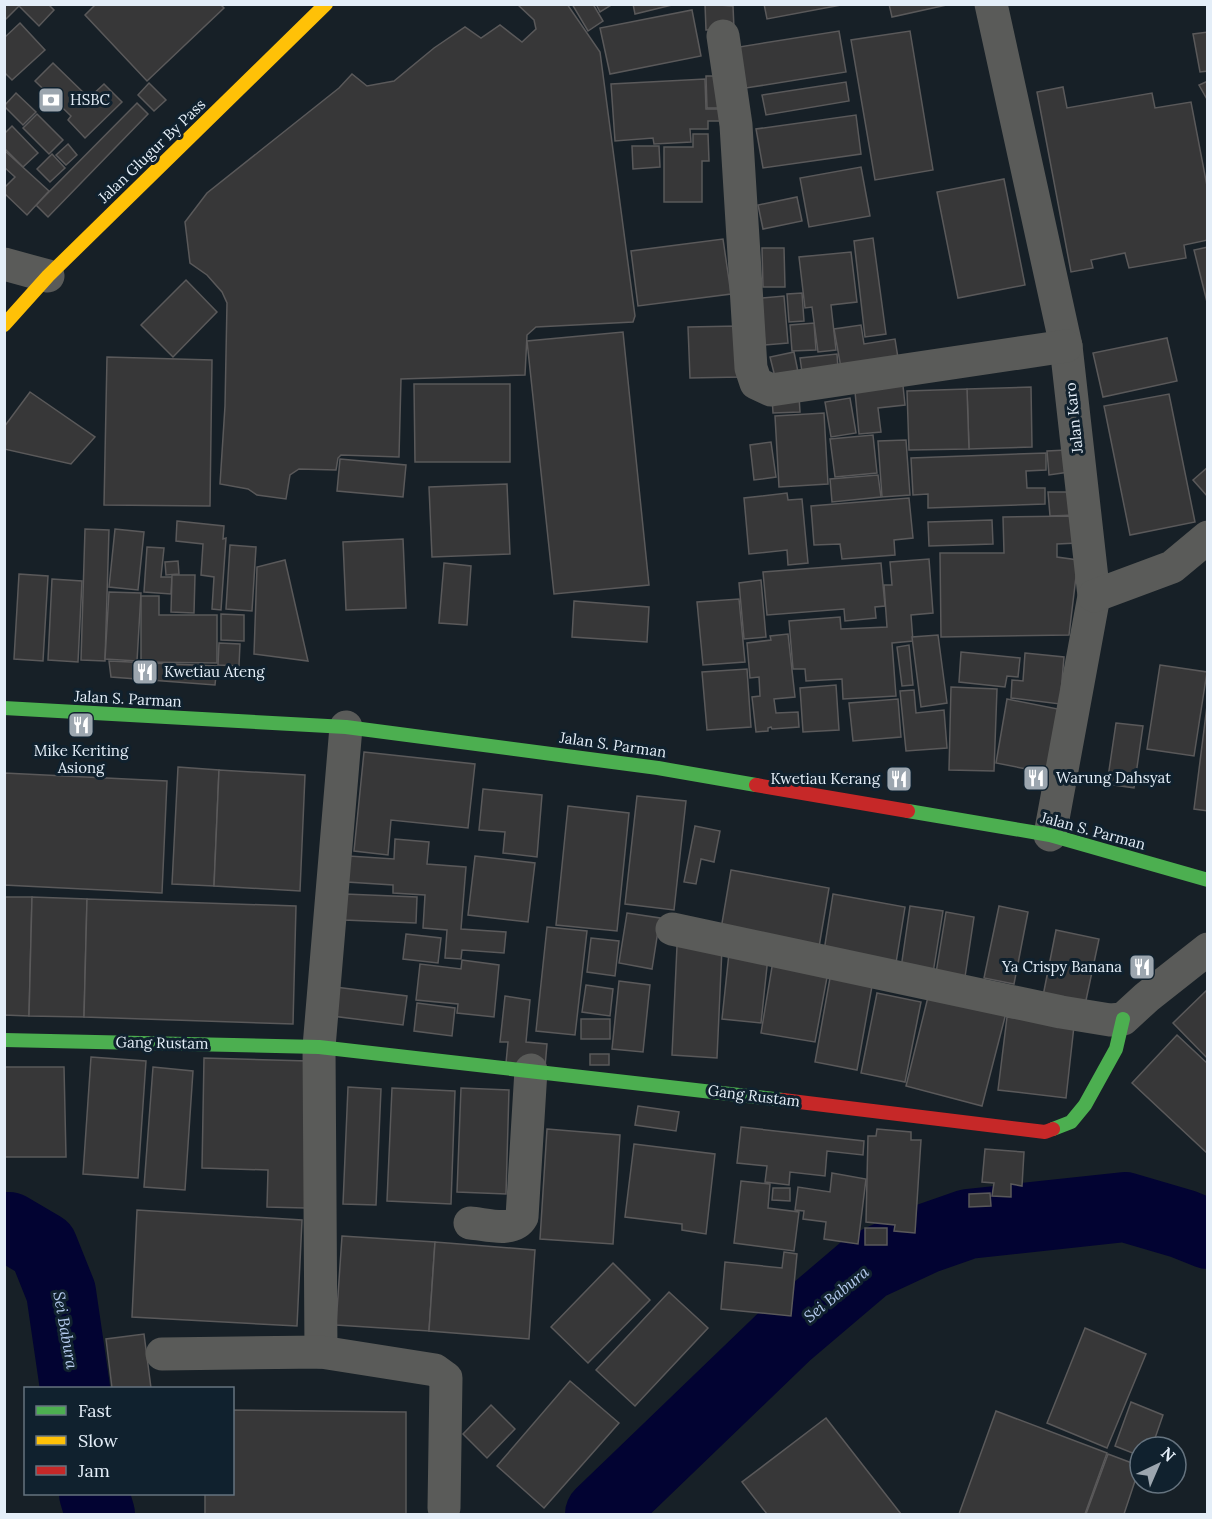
<svg xmlns="http://www.w3.org/2000/svg" width="1212" height="1519" font-family="Lora,serif">
	<style>
		.lines { fill: none; stroke-linecap: round; stroke-linejoin: round }
		.river { stroke: #020332; stroke-width: 70 }
		.building { fill: #373738; stroke: #5a595a; stroke-width: 1.5 }
		.street { stroke: #5a5b59; stroke-width: 33 }
		.fast { stroke: #4caf50; stroke-width: 14 }
		.slow { stroke: #ffc107; stroke-width: 14 }
		.jam { stroke: #c62828; stroke-width: 14 }
		.labels { text-anchor: middle; stroke-width: 6; stroke-linejoin: round; paint-order: stroke }
		.poi-label { font-size: 15px; fill: #e4eef8; stroke: #10212e; text-anchor: start }
		.street-label { font-size: 15px; fill: #e4eef8; stroke: #10212e }
		.water-label { font-size: 16px; font-style: italic; fill: #b5cbef; stroke: #10212e }
	</style>
	<rect width="100%" height="100%" fill="#172027"/>
	<g class="lines">
		<g class="river">
			<polyline points="4,1227 9,1227 43,1247 61,1292 75,1388"/>
			<polyline points="94,1494 100,1514"/>
			<polyline points="600,1514 787,1334 867,1266 925,1239 968,1224 1125,1207 1183,1224 1208,1234"/>
		</g>
	</g>
	<g class="building">
		<polygon points="4,4 48,4 54,10 39,26 19,6 4,21"/>
		<polygon points="96,4 220,4 224,8 147,81 85,15"/>
		<polygon points="517,4 567,4 600,52 635,316 633,322 536,327 527,335 525,375 401,379 399,457 341,455 338,458 336,470 299,469 290,475 286,499 257,495 248,489 220,484 225,406 227,303 222,292 207,275 190,263 185,222 207,193 339,88 352,74 367,86 394,81 434,48 465,27 481,38 500,25 522,42 536,29 534,20"/>
		<polygon points="572,4 593,4 603,21 588,31"/>
		<polygon points="596,4 613,4 600,12"/>
		<polygon points="633,4 676,4 635,14"/>
		<polygon points="705,4 733,6 734,29 706,30"/>
		<polygon points="764,4 840,4 841,5 767,19"/>
		<polygon points="889,4 951,4 892,17"/>
		<polygon points="692,10 701,56 610,74 600,28"/>
		<polygon points="20,23 45,50 12,80 4,72 4,38"/>
		<polygon points="839,31 846,72 746,88 739,47"/>
		<polygon points="910,31 933,170 875,180 851,40"/>
		<polygon points="1208,32 1208,71 1200,72 1193,34"/>
		<polygon points="53,63 89,98 104,84 122,102 85,138 68,120 71,116 35,81"/>
		<polygon points="706,76 716,76 718,108 707,108"/>
		<polygon points="705,79 706,109 719,109 722,121 708,121 708,129 690,129 691,142 654,144 653,138 615,141 611,84"/>
		<polygon points="1208,81 1208,101 1199,85"/>
		<polygon points="846,82 849,101 766,115 762,95"/>
		<polygon points="149,83 166,100 154,111 138,95"/>
		<polygon points="1063,87 1067,108 1152,93 1155,108 1191,102 1208,191 1208,240 1184,245 1186,258 1129,268 1125,253 1091,260 1093,268 1071,272 1037,92"/>
		<polygon points="16,93 36,112 23,125 4,106"/>
		<polygon points="137,103 148,114 48,217 36,205"/>
		<polygon points="37,114 63,140 49,154 23,128"/>
		<polygon points="856,115 861,154 763,168 756,129"/>
		<polygon points="12,126 38,153 23,167 4,148 4,134"/>
		<polygon points="693,134 708,134 709,161 702,161 702,202 664,202 664,147 693,147"/>
		<polygon points="68,144 77,155 66,165 56,155"/>
		<polygon points="632,146 659,146 660,167 633,169"/>
		<polygon points="4,150 49,191 27,215 4,193 4,188 15,177 4,167"/>
		<polygon points="52,154 65,168 50,182 37,169"/>
		<polygon points="861,167 870,216 809,227 800,178"/>
		<polygon points="1004,179 1025,285 958,298 937,192"/>
		<polygon points="797,197 802,221 763,229 758,205"/>
		<polygon points="873,238 886,334 865,337 854,241"/>
		<polygon points="723,239 731,294 638,306 631,251"/>
		<polygon points="1208,247 1208,306 1194,250"/>
		<polygon points="762,248 784,248 785,287 763,287"/>
		<polygon points="851,252 857,302 831,305 836,350 818,352 812,307 805,308 799,257"/>
		<polygon points="186,280 217,312 173,357 141,325"/>
		<polygon points="802,293 804,321 789,322 787,294"/>
		<polygon points="784,296 788,343 765,345 761,298"/>
		<polygon points="814,323 816,350 792,351 790,325"/>
		<polygon points="861,325 864,344 895,339 898,358 841,368 834,329"/>
		<polygon points="738,326 740,377 690,378 688,327"/>
		<polygon points="623,332 649,585 554,594 527,341"/>
		<polygon points="1167,338 1177,381 1103,397 1093,353"/>
		<polygon points="794,352 798,372 775,377 770,357"/>
		<polygon points="837,354 838,368 802,372 800,358"/>
		<polygon points="107,357 212,360 210,506 104,505"/>
		<polygon points="902,376 905,405 878,408 881,432 859,434 854,381"/>
		<polygon points="414,384 510,384 510,462 415,462"/>
		<polygon points="1031,387 1032,447 969,449 967,389"/>
		<polygon points="967,389 969,449 909,450 907,391"/>
		<polygon points="30,392 95,437 71,464 4,449 4,427"/>
		<polygon points="1169,394 1195,522 1130,535 1104,406"/>
		<polygon points="799,396 800,412 773,413 772,397"/>
		<polygon points="850,398 856,433 831,437 825,402"/>
		<polygon points="824,413 828,484 779,487 775,416"/>
		<polygon points="873,435 877,473 835,477 830,439"/>
		<polygon points="906,440 910,495 882,497 878,441"/>
		<polygon points="771,442 776,477 754,480 750,445"/>
		<polygon points="1066,450 1069,472 1049,475 1047,451"/>
		<polygon points="1046,453 1046,470 1026,471 1027,488 1045,488 1045,504 928,508 928,494 913,495 911,458"/>
		<polygon points="340,459 406,465 403,497 337,491"/>
		<polygon points="1208,467 1208,497 1193,480"/>
		<polygon points="878,475 881,497 832,502 830,479"/>
		<polygon points="507,484 510,554 432,557 429,487"/>
		<polygon points="1048,492 1075,492 1076,515 1050,516"/>
		<polygon points="787,493 788,500 802,499 808,563 788,565 787,550 749,554 744,498"/>
		<polygon points="909,498 913,538 894,540 895,555 842,559 840,544 814,545 811,506"/>
		<polygon points="1076,516 1078,543 1057,544 1057,557 1078,560 1069,635 941,637 940,553 1004,553 1003,517"/>
		<polygon points="992,520 993,544 929,546 928,522"/>
		<polygon points="177,521 224,526 223,539 226,538 221,610 212,609 214,577 201,575 203,544 176,541"/>
		<polygon points="85,529 109,530 105,661 81,660"/>
		<polygon points="115,529 144,532 138,590 109,587"/>
		<polygon points="403,539 406,608 346,610 343,542"/>
		<polygon points="230,545 256,547 252,611 226,609"/>
		<polygon points="147,547 164,548 161,577 172,577 171,594 144,592"/>
		<polygon points="929,559 933,613 911,615 913,641 892,643 896,696 843,699 842,679 806,681 805,669 793,669 789,621 840,617 841,629 887,627 884,585 892,585 890,562"/>
		<polygon points="285,560 308,661 254,654 257,567"/>
		<polygon points="178,561 179,574 166,575 165,562"/>
		<polygon points="444,563 471,566 467,625 439,623"/>
		<polygon points="881,563 885,606 875,607 876,618 845,621 844,609 767,615 763,572"/>
		<polygon points="19,574 48,576 43,661 14,659"/>
		<polygon points="172,575 195,575 194,613 171,612"/>
		<polygon points="52,579 82,581 78,662 48,660"/>
		<polygon points="761,580 766,637 744,639 739,583"/>
		<polygon points="109,592 141,593 137,661 105,659"/>
		<polygon points="141,596 159,596 159,615 217,615 217,663 141,662"/>
		<polygon points="739,599 745,662 703,665 697,602"/>
		<polygon points="574,601 649,607 647,642 572,637"/>
		<polygon points="221,614 244,615 244,641 221,640"/>
		<polygon points="788,634 795,697 774,699 776,713 798,712 799,727 772,729 771,727 768,728 768,731 756,732 752,697 760,696 759,677 750,678 747,643 771,640 770,636"/>
		<polygon points="938,635 947,703 921,707 912,637"/>
		<polygon points="219,643 240,644 239,666 218,665"/>
		<polygon points="909,645 913,685 902,686 897,647"/>
		<polygon points="961,652 1020,658 1018,677 1007,676 1005,687 959,682"/>
		<polygon points="1025,653 1064,657 1060,704 1011,698 1012,680 1023,681"/>
		<polygon points="109,661 217,666 215,685 111,677"/>
		<polygon points="1160,665 1207,672 1194,756 1147,749"/>
		<polygon points="747,669 751,727 707,730 702,672"/>
		<polygon points="836,685 839,730 803,732 800,688"/>
		<polygon points="951,687 997,689 994,771 949,770"/>
		<polygon points="914,690 916,713 944,710 947,748 906,751 900,691"/>
		<polygon points="898,699 901,737 853,741 849,703"/>
		<polygon points="1007,699 1058,709 1047,773 996,763"/>
		<polygon points="1207,706 1208,706 1208,811 1194,809"/>
		<polygon points="1116,723 1143,726 1134,788 1107,784"/>
		<polygon points="364,752 475,764 468,828 391,820 388,855 354,851"/>
		<polygon points="178,767 219,770 214,886 172,884"/>
		<polygon points="219,770 305,775 300,891 214,886"/>
		<polygon points="4,773 167,781 162,893 4,885"/>
		<polygon points="483,789 542,795 537,857 503,853 505,832 479,830"/>
		<polygon points="637,796 686,801 674,910 625,904"/>
		<polygon points="568,806 629,813 617,931 556,925"/>
		<polygon points="695,826 720,831 714,862 701,859 696,884 684,882"/>
		<polygon points="395,839 429,842 427,864 466,867 461,929 506,932 504,953 462,950 461,959 445,958 447,930 423,928 425,895 393,893 393,885 347,882 349,856 394,859"/>
		<polygon points="475,856 535,863 528,922 468,915"/>
		<polygon points="731,870 829,888 819,947 721,929"/>
		<polygon points="345,894 417,897 416,923 344,920"/>
		<polygon points="833,894 905,907 896,963 824,951"/>
		<polygon points="4,897 32,897 29,1016 4,1015"/>
		<polygon points="32,897 87,899 84,1017 29,1016"/>
		<polygon points="87,899 296,906 293,1024 84,1017"/>
		<polygon points="910,906 943,911 933,973 901,968"/>
		<polygon points="999,906 1028,912 1014,984 984,978"/>
		<polygon points="946,912 974,917 965,977 936,973"/>
		<polygon points="627,913 660,918 652,969 619,963"/>
		<polygon points="547,927 587,931 575,1035 536,1031"/>
		<polygon points="1056,930 1099,939 1085,1005 1043,996"/>
		<polygon points="406,934 441,938 438,963 403,959"/>
		<polygon points="591,938 619,941 615,976 587,972"/>
		<polygon points="677,946 722,948 717,1058 672,1055"/>
		<polygon points="729,953 768,957 761,1023 722,1019"/>
		<polygon points="462,960 499,965 494,1017 457,1013 458,1004 416,1000 420,964 461,969"/>
		<polygon points="773,961 828,972 815,1042 761,1033"/>
		<polygon points="830,978 872,986 857,1070 815,1062"/>
		<polygon points="619,981 650,985 643,1052 612,1049"/>
		<polygon points="586,985 613,989 610,1016 582,1012"/>
		<polygon points="335,987 407,996 403,1025 332,1016"/>
		<polygon points="1208,989 1208,1059 1173,1023"/>
		<polygon points="877,993 921,1002 905,1082 861,1073"/>
		<polygon points="929,993 1006,1013 982,1106 906,1086"/>
		<polygon points="505,996 530,1000 526,1042 547,1044 545,1067 506,1063 508,1042 500,1042"/>
		<polygon points="417,1003 455,1008 452,1036 414,1031"/>
		<polygon points="1007,1017 1074,1026 1066,1098 998,1090"/>
		<rect x="581" y="1019" width="29" height="20"/>
		<polygon points="1177,1035 1208,1064 1208,1154 1132,1083"/>
		<rect x="590" y="1054" width="19" height="11"/>
		<polygon points="91,1057 146,1061 138,1178 83,1174"/>
		<polygon points="204,1058 308,1061 305,1208 267,1207 268,1170 202,1168"/>
		<polygon points="4,1067 64,1067 66,1157 4,1157"/>
		<polygon points="153,1067 193,1071 185,1190 144,1187"/>
		<polygon points="348,1087 381,1089 376,1205 343,1204"/>
		<polygon points="392,1088 455,1091 451,1204 387,1201"/>
		<polygon points="461,1088 509,1090 506,1194 457,1192"/>
		<polygon points="638,1106 679,1112 676,1131 635,1125"/>
		<polygon points="741,1127 864,1141 863,1155 827,1151 825,1176 790,1172 789,1185 765,1182 767,1166 737,1163"/>
		<polygon points="547,1129 620,1135 613,1244 540,1239"/>
		<polygon points="877,1129 911,1132 911,1140 921,1140 915,1233 894,1231 895,1225 866,1222 868,1136 876,1136"/>
		<polygon points="634,1144 715,1154 706,1234 682,1230 682,1224 625,1217"/>
		<polygon points="985,1149 1024,1152 1022,1186 1011,1184 1011,1197 992,1196 994,1183 982,1182"/>
		<polygon points="832,1173 866,1179 858,1244 824,1239 826,1222 803,1219 804,1211 795,1210 798,1187 830,1192"/>
		<polygon points="741,1181 770,1184 768,1208 799,1212 794,1251 734,1243"/>
		<polygon points="773,1188 790,1188 790,1201 772,1200"/>
		<polygon points="990,1193 991,1206 969,1207 969,1194"/>
		<polygon points="137,1210 302,1220 297,1326 132,1317"/>
		<rect x="865" y="1228" width="22" height="17"/>
		<polygon points="342,1236 435,1242 429,1331 336,1325"/>
		<polygon points="435,1242 535,1250 529,1339 429,1331"/>
		<polygon points="784,1252 797,1254 791,1316 721,1309 725,1262 782,1268"/>
		<polygon points="613,1263 650,1300 588,1363 551,1327"/>
		<polygon points="669,1292 708,1328 635,1406 596,1370"/>
		<polygon points="1085,1328 1146,1354 1107,1448 1047,1423"/>
		<polygon points="144,1334 151,1388 112,1388 106,1339"/>
		<polygon points="570,1381 619,1423 544,1508 497,1466"/>
		<polygon points="1131,1402 1163,1415 1152,1447 1140,1447 1140,1456 1115,1446"/>
		<polygon points="491,1405 515,1429 487,1458 463,1434"/>
		<polygon points="232,1410 406,1412 406,1514 205,1514 205,1494 232,1494"/>
		<polygon points="996,1411 1107,1453 1085,1514 959,1514"/>
		<polygon points="826,1418 901,1514 767,1514 742,1482"/>
		<polygon points="1108,1454 1140,1466 1124,1514 1086,1514"/>
	</g>
	<g class="lines">
		<g class="street">
			<polyline points="991,4 1066,346 1094,596 1050,835"/>
			<polyline points="723,36 736,125 751,368 756,383 771,390 1066,346"/>
			<polyline points="4,264 48,276"/>
			<polyline points="1094,596 1172,567 1208,537"/>
			<polyline points="672,929 1061,1012 1110,1020 1123,1019 1147,997 1208,949"/>
			<path d="M470,1223c16,1 43,10 52,-6l9,-147"/>
			<polyline points="321,1352 319,1047 346,727"/>
			<polyline points="162,1354 321,1352 435,1370 446,1378 444,1508"/>
		</g>
		<g class="fast">
			<polyline points="4,708 346,727 658,768 756,785"/>
			<polyline points="908,811 1050,835 1208,880"/>
			<polyline points="4,1040 319,1047 783,1100"/>
			<polyline points="1053,1129 1071,1122 1085,1105 1116,1049 1123,1019"/>
		</g>
		<polyline class="slow" points="4,325 48,276 326,4"/>
		<g class="jam">
			<polyline points="756,785 908,811"/>
			<polyline points="783,1100 1045,1132 1053,1129"/>
		</g>
	</g>
	<defs>
		<symbol id="bank-square" viewBox="-11 -11 22 22"><rect x="-9" y="-9" width="18" height="18" rx="4" fill="#9ca6af" stroke="#10212e"/><path d="M-6-4H6V4H-6ZM0-2.3a2.3 2.3 0 1 0 0 4.6a2.3 2.3 0 1 0 0-4.6Z" fill="#fff"/></symbol>
		<symbol id="restaurant-square" viewBox="-11 -11 22 22"><rect x="-9" y="-9" width="18" height="18" rx="4" fill="#9ca6af" stroke="#10212e"/><path d="M-5-6h1v4h1v-4h1v4h1v-4h1v5L-1.5 .5V6h-2V.5L-5-1ZM5-6V6H3V1.5H1.5Q1.5-4 5-6Z" fill="#fff"/></symbol>
	</defs>
	<g fill-rule="evenodd">
		<use href="#bank-square" x="36" y="85" width="30" height="30"/>
		<use href="#restaurant-square" x="130" y="657" width="30" height="30"/>
		<use href="#restaurant-square" x="66" y="710" width="30" height="30"/>
		<use href="#restaurant-square" x="1021" y="763" width="30" height="30"/>
		<use href="#restaurant-square" x="884" y="764" width="30" height="30"/>
		<use href="#restaurant-square" x="1127" y="952" width="30" height="30"/>
	</g>
	<g class="labels">
		<g class="poi-label">
			<text x="70" y="105">HSBC</text>
			<text x="164" y="677">Kwetiau Ateng</text>
			<text x="81" y="756" text-anchor="middle">Mike Keriting<tspan x="81" dy="17">Asiong</tspan></text>
			<text x="1056" y="783">Warung Dahsyat</text>
			<text x="880" y="784" text-anchor="end">Kwetiau Kerang</text>
			<text x="1122" y="972" text-anchor="end">Ya Crispy Banana</text>
		</g>
		<g class="street-label">
			<text transform="translate(152 151) rotate(-44)" y="5">Jalan Glugur By Pass</text>
			<text transform="translate(1074 418) rotate(-96)" y="5">Jalan Karo</text>
			<text transform="translate(128 699) rotate(3)" y="5">Jalan S. Parman</text>
			<text transform="translate(613 745) rotate(8)" y="5">Jalan S. Parman</text>
			<text transform="translate(1093 831) rotate(15)" y="5">Jalan S. Parman</text>
			<text transform="translate(162 1043) rotate(1)" y="5">Gang Rustam</text>
			<text transform="translate(754 1096) rotate(7)" y="5">Gang Rustam</text>
		</g>
		<g class="water-label">
			<text transform="translate(836 1294) rotate(-39)" y="6">Sei Babura</text>
			<text transform="translate(66 1330) rotate(80)" y="6">Sei Babura</text>
		</g>
	</g>
	<rect width="1212" height="1519" fill="none" stroke="#e4eef8" stroke-width="12"/>
	<rect x="24" y="1387" width="210" height="108" fill="#10212e" stroke="#65737f" stroke-width="1.5"/>
	<rect x="36" y="1406" width="30" height="9" fill="#4caf50" stroke="#65737f" stroke-width="1.5"/>
	<text x="78" y="1417" font-size="18" fill="#e4eef8">Fast</text>
	<rect x="36" y="1436" width="30" height="9" fill="#ffc107" stroke="#65737f" stroke-width="1.5"/>
	<text x="78" y="1447" font-size="18" fill="#e4eef8">Slow</text>
	<rect x="36" y="1466" width="30" height="9" fill="#c62828" stroke="#65737f" stroke-width="1.5"/>
	<text x="78" y="1477" font-size="18" fill="#e4eef8">Jam</text>
	<g transform="translate(1158 1465) rotate(44)"><circle r="28" fill="#10212e" stroke="#65737f" stroke-width="1.5"/>
	<path d="M0-4.5L10 22L0 15L-10 22Z" fill="#9ca6af"/>
	<text y="-9" font-size="16" font-weight="bold" text-anchor="middle" fill="#e4eef8">N</text>
	</g>
</svg>
